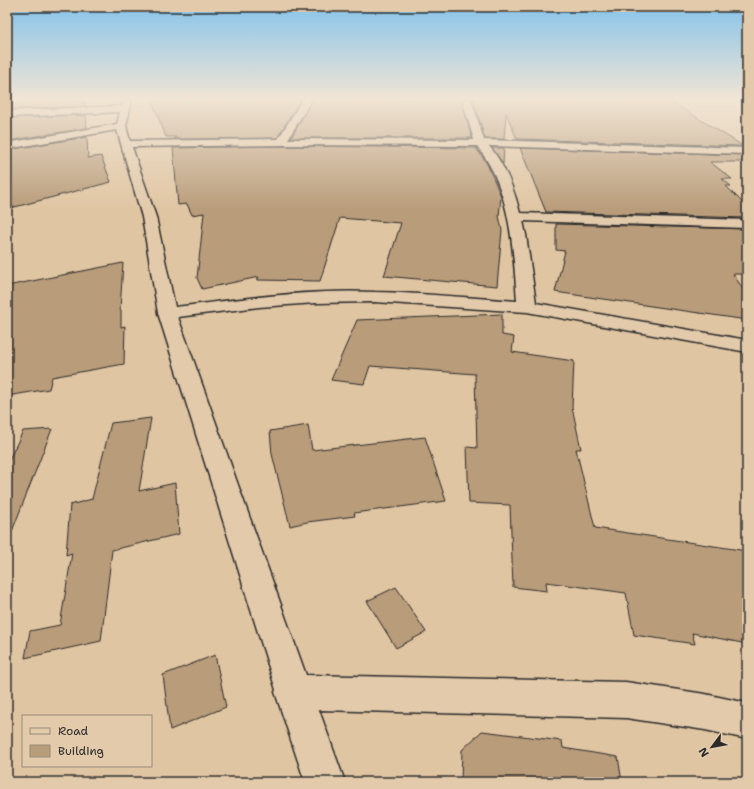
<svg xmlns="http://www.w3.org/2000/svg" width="754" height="789" font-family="'Shantell Sans',sans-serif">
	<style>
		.building { fill: #b99c7a; stroke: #2b2b2b }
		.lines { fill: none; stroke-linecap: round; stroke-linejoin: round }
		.minor-casing { stroke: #2b2b2b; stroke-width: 3 }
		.minor { fill: #e2caab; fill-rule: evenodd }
	</style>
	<rect width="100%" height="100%" fill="#e0c5a2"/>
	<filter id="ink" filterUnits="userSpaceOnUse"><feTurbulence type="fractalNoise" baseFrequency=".025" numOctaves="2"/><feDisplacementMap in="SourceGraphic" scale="8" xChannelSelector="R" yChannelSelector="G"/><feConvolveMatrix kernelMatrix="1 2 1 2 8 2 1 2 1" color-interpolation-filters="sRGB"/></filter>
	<g filter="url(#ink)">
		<g class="building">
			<polygon points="19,99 76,99 73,102 85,102 85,106 14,109"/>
			<polygon points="173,99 301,99 277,138 174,139 176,137 166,137 152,101"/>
			<polygon points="313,99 461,99 472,138 291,138"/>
			<polygon points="473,99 667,99 743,146 517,139 506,113 504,139 485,139"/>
			<polygon points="86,115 87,128 7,141 7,124 10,118"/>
			<polygon points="87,137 88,158 101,156 111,182 7,209 7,150"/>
			<polygon points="281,146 476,148 487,164 501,196 499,216 502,230 497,286 384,276 401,223 340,218 320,281 257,280 259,277 202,289 197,278 204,213 192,215 187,204 178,205 173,148"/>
			<polygon points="492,148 504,148 503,164 496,153"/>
			<polygon points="520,148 747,155 747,162 710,162 732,179 722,179 731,186 726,186 747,207 747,218 546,212"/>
			<polygon points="556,224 747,229 747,274 733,274 747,295 747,320 555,292 565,251 556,250"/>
			<polygon points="123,263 120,310 121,310 121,327 125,326 124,364 52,377 49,389 7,396 7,286"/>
			<polygon points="502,314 502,335 514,337 512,352 574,361 572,407 581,449 576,449 595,528 747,551 747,644 692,633 695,644 634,635 626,593 546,582 547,591 513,587 510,505 469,503 467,447 477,448 475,374 370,366 364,384 331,380 357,320"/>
			<polygon points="151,418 139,491 175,483 179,534 112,550 101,641 25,658 30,631 60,625 72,553 66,555 70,505 92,499 111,423"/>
			<polygon points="308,425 312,450 425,437 446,501 354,513 355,516 307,522 290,526 272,454 270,431"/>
			<polygon points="52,429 9,539 7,538 7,464 23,431"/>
			<polygon points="396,587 426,632 396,648 367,601"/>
			<polygon points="215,655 226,707 170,730 163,675"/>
			<polygon points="482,731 562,741 563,748 618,757 622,782 461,782 462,750"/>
		</g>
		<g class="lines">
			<defs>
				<path id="minor" d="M123,99h9l-6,27 4,15 148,-2 25,-40h9l-24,40 186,1 -12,-41h9l13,41 263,8v6l-258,-8c16,19 25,43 31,67l227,7v8l-224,-7 3,14 10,68 211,37v12l-220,-40 -153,-10 -58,1 -57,4 -81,10 128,358 320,7 79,12 42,9v36l-42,-9 -79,-12 -307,-8 26,72h-40l-30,-90 1,-2 -118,-377 -16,-96 -25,-87 -110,19v-6l110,-19 3,-12 -113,5v-6l115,-5zM281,145l196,1c34,43 36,102 40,155 -47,-3 -95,-8 -142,-9 -67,-3 -134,7 -200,15l-19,-90 -24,-70z"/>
			</defs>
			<use href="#minor" class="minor-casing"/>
			<use href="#minor" class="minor"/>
		</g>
	</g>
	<linearGradient id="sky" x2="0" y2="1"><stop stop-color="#84c3eb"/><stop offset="0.47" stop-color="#f1e5d5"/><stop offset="1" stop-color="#f1e5d5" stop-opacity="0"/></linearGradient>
	<rect width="754" height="210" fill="url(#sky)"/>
	<rect width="754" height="789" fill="none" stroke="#e2caab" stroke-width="24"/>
	<rect x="12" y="12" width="730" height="765" fill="none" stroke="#2b2b2b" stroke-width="1.5" filter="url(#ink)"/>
	<rect x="22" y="715" width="130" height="52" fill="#e2caab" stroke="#998a78"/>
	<rect x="30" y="728" width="20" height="6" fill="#e2caab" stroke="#998a78"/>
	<text x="58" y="735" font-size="12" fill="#2b2b2b">Road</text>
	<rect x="30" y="745" width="20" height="12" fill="#b99c7a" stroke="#998a78"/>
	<text x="58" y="755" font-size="12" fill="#2b2b2b">Building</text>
	<g transform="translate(712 747) rotate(238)" stroke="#e2caab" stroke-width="3" paint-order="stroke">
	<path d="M0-3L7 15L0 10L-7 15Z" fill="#2b2b2b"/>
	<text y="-6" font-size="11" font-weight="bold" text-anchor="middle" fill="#2b2b2b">N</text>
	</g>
</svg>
